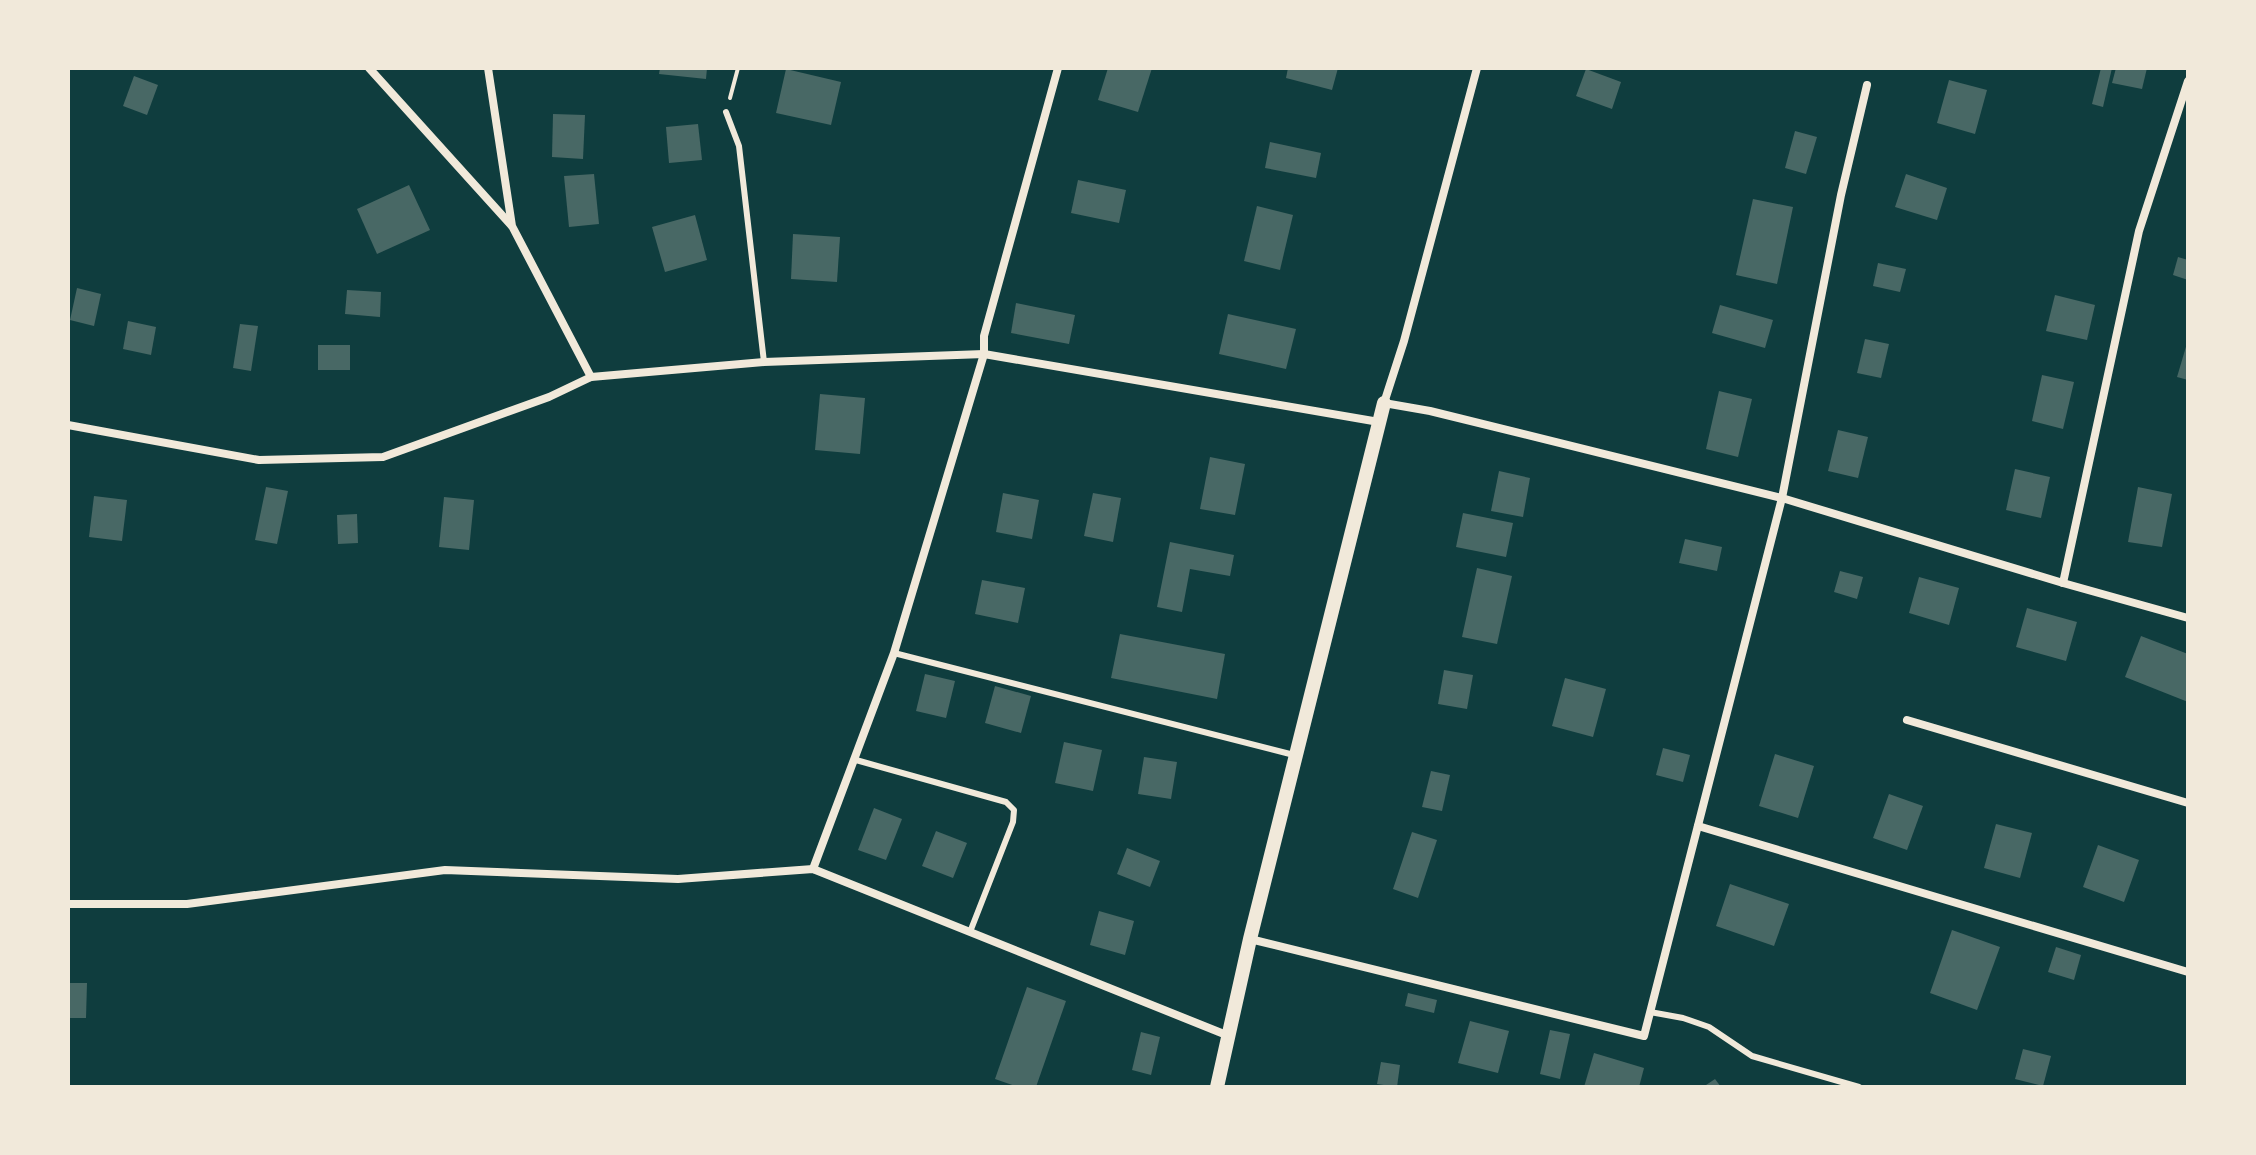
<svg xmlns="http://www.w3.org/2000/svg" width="2256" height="1155" font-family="'Playfair Display',serif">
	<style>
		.building { fill: #486865 }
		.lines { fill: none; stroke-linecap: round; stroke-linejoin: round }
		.path { stroke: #f1e9da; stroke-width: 4 }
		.service { stroke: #f1e9da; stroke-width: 6 }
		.minor { stroke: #f1e9da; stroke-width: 8 }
		.tertiary { stroke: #f1e9da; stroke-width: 14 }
	</style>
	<rect width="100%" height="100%" fill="#0f3d3e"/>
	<g class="building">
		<polygon points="660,68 707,68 706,79 659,74"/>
		<polygon points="1108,68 1152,68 1138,112 1098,100"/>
		<polygon points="1288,68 1338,68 1332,90 1286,78"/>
		<polygon points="2101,68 2112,68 2103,107 2092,104"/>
		<polygon points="2116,68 2147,68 2142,89 2112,83"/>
		<polygon points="786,69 841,82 831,125 776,113"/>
		<polygon points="1586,69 1621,82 1612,109 1576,96"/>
		<polygon points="134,76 158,85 147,115 123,106"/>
		<polygon points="1949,80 1987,90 1975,134 1937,123"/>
		<polygon points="553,114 585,115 583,159 552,157"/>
		<polygon points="698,124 702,160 669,163 666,127"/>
		<polygon points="1795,131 1817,137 1806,174 1785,168"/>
		<polygon points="1270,142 1321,153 1316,178 1265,168"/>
		<polygon points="594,174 599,224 569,227 564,176"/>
		<polygon points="1906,174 1947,188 1937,220 1895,207"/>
		<polygon points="1078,180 1126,190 1119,223 1071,213"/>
		<polygon points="409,185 430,230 377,254 357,209"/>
		<polygon points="1753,199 1793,207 1777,284 1736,275"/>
		<polygon points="1257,206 1293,215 1280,270 1244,261"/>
		<polygon points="695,215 707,260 665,272 652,227"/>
		<polygon points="793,234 840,237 837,282 791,279"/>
		<polygon points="2178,257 2188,260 2188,280 2173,275"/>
		<polygon points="1878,263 1906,269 1900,292 1873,286"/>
		<polygon points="77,288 101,294 94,326 70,320"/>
		<polygon points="347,290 381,292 380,317 345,314"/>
		<polygon points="2055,295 2095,305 2087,340 2046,331"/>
		<polygon points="1016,303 1075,315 1069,344 1011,333"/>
		<polygon points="1720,305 1773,320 1765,348 1712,333"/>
		<polygon points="1228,314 1296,329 1286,369 1219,354"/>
		<polygon points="128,321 156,327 151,355 123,349"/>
		<polygon points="240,324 258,326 251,371 233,368"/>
		<polygon points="1865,339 1889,344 1881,378 1857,373"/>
		<polygon points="2188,340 2188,380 2177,377"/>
		<rect x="318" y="345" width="32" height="25"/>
		<polygon points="2042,375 2074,382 2063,429 2032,421"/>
		<polygon points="1719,391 1752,399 1738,457 1706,449"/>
		<polygon points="820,394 865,398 860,454 815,450"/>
		<polygon points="1838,430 1868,437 1858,478 1828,471"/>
		<polygon points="1210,457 1245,464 1235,515 1200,509"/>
		<polygon points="2015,469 2050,477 2041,518 2006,510"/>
		<polygon points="1499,471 1530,478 1523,517 1491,511"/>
		<polygon points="266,487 288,491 277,544 255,540"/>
		<polygon points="2138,487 2172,494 2162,547 2128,542"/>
		<polygon points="1003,493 1039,500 1032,539 996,532"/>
		<polygon points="1093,493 1121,498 1113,542 1084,536"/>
		<polygon points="94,496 127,500 122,541 89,537"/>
		<polygon points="444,497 474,500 469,550 439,547"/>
		<polygon points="1463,513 1513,523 1506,557 1456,547"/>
		<polygon points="357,514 358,543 338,544 337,515"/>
		<polygon points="1685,539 1722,547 1717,571 1679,563"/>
		<polygon points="1170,542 1234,555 1230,576 1190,569 1182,612 1157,607"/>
		<polygon points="1477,568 1512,576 1497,644 1462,637"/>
		<polygon points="1840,571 1863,577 1857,599 1834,592"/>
		<polygon points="1919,577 1959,588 1949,625 1909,613"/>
		<polygon points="982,580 1025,588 1018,623 975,614"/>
		<polygon points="2027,608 2077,622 2066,661 2016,647"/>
		<polygon points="1120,634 1225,654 1217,699 1111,678"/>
		<polygon points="2141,636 2188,654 2188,702 2125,677"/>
		<polygon points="1444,670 1473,675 1467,709 1438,704"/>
		<polygon points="925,674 955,681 946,718 916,711"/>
		<polygon points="1565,678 1606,689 1593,737 1552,726"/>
		<polygon points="995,686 1031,696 1021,733 985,723"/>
		<polygon points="1064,742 1102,750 1093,791 1055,783"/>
		<polygon points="1663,748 1690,755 1683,782 1656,775"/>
		<polygon points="1775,754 1814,766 1798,818 1759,806"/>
		<polygon points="1144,757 1177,762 1171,799 1138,794"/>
		<polygon points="1431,771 1450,775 1442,811 1422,807"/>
		<polygon points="1889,794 1923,806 1907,850 1873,838"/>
		<polygon points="874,808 902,819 886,860 858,850"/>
		<polygon points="1996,824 2032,833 2020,878 1984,868"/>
		<polygon points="936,831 967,843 953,878 922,866"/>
		<polygon points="1412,832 1437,840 1418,898 1393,889"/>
		<polygon points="2098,845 2139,860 2124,902 2083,887"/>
		<polygon points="1127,848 1160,861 1150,887 1117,874"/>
		<polygon points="1730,884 1789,904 1774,946 1716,926"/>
		<polygon points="1099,911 1134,921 1125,955 1090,945"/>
		<polygon points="1952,930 2000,947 1977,1010 1930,993"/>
		<polygon points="2056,947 2081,955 2074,980 2048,972"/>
		<polygon points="68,983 87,983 86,1018 68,1018"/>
		<polygon points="1027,987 1066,1001 1036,1087 1018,1087 995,1079"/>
		<polygon points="1408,993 1437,1000 1434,1013 1405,1006"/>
		<polygon points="1470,1021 1509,1031 1498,1073 1458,1063"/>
		<polygon points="1550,1030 1570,1034 1560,1079 1540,1074"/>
		<polygon points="1141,1032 1160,1037 1151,1075 1132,1070"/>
		<polygon points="2023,1049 2051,1056 2043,1086 2015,1079"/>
		<polygon points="1594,1053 1644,1068 1639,1087 1584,1087"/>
		<polygon points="1381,1062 1400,1065 1397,1087 1377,1084"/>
		<polygon points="1715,1079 1721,1087 1703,1087"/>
	</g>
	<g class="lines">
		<polyline class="path" points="730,98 738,68"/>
		<g class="service">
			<polyline points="726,112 739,146 764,362"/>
			<polyline points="894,653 1294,755"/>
			<polyline points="856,760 1006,802 1014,810 1013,822 970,932"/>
			<polyline points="1650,1012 1683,1018 1709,1027 1752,1056 1859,1087"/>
		</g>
		<g class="minor">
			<polyline points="369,68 511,225"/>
			<polyline points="488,68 512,226 591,377"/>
			<polyline points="1477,68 1404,341 1384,403 1430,411 1782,498 2063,583 2188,618"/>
			<polyline points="68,425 259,460 383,457 549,397 591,377 764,362 984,354 1379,422"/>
			<polyline points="2063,583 2139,231 2188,81"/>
			<polyline points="1907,720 2188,803"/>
			<polyline points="1698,826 2188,972"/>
			<polyline points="813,869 894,653 984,354 984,336 1058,68"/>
			<polyline points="68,904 187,904 445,870 678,879 813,869 1229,1036"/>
			<polyline points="1250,939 1644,1036 1782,498 1841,195 1867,85"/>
		</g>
		<polyline class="tertiary" points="1217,1087 1250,939 1384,403"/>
	</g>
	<rect width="2256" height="1155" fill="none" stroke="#f1e9da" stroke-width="140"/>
</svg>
